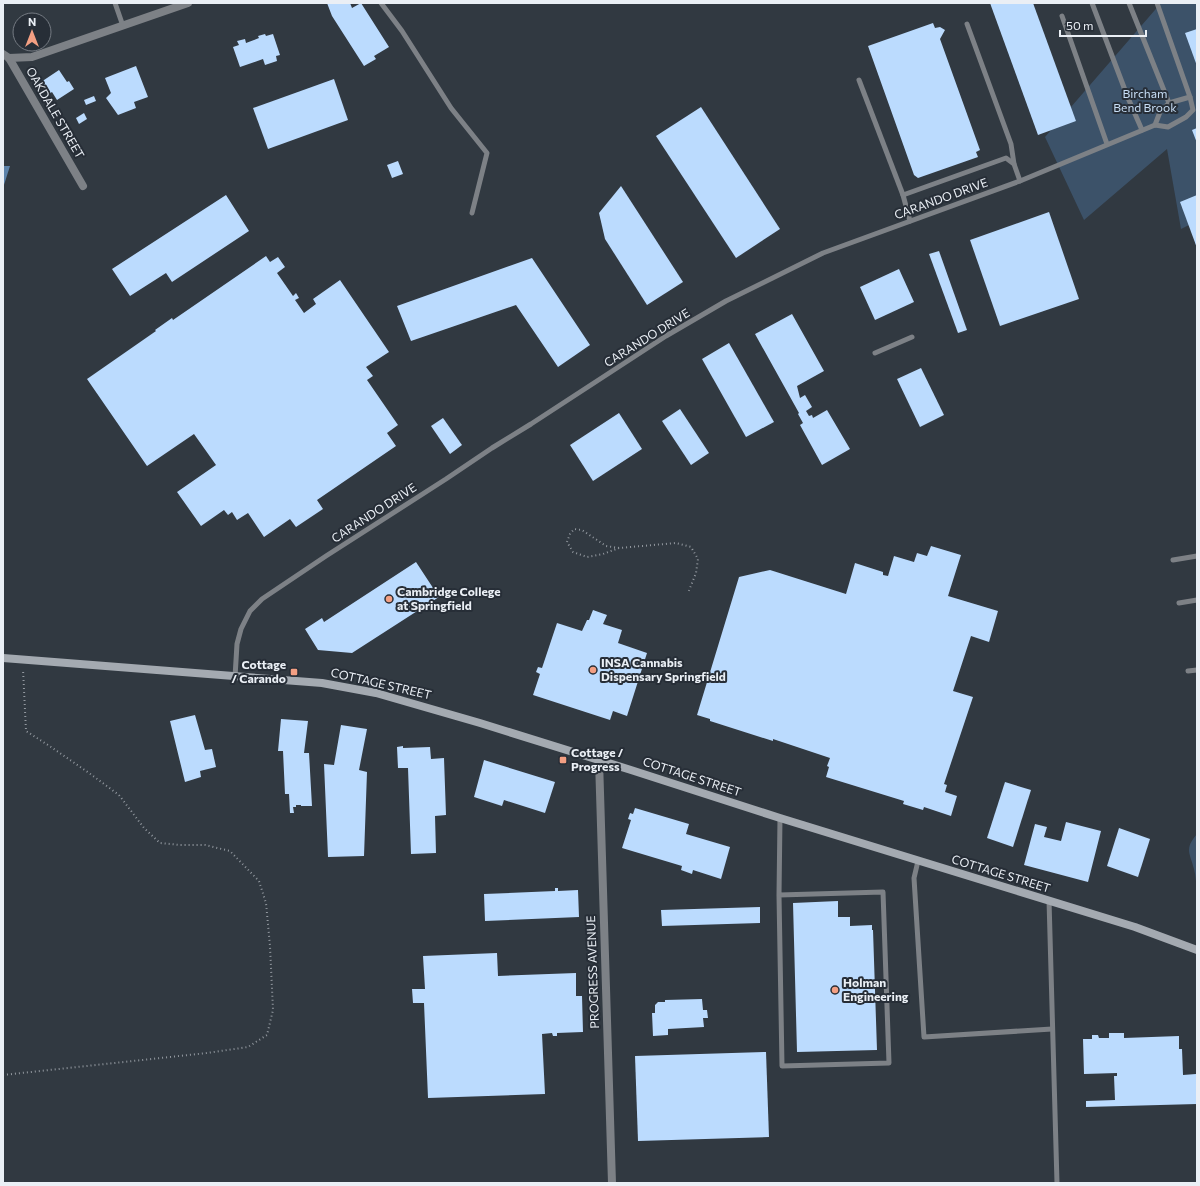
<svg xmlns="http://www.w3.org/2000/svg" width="1200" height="1186" font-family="Commissioner,sans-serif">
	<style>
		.green { fill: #3c5269 }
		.water { fill: #5c82a9 }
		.building { fill: #bbdbfe }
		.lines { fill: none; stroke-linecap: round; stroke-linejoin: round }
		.path { stroke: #92989f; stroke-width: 2; stroke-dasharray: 1 3; stroke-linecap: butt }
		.service { stroke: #7d8186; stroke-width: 5 }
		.minor { stroke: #7d8186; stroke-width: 8 }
		.secondary { stroke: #a4aab1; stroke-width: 8 }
		.poi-dot { fill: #f39f83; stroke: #272e37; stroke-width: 1.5 }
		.labels { text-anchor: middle; stroke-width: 4; stroke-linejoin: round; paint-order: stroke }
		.park-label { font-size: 12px; fill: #c8dff7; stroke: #272e37 }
		.street-label { font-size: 12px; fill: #eaeff5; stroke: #272e37 }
		.poi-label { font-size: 12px; font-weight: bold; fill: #eaeff5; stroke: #272e37; text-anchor: start }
	</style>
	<rect width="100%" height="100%" fill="#313941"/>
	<g class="green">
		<polygon points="1161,3 1197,3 1197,221 1181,229 1167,149 1084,220 1045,137"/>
		<path d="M1197,834v57c-1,-7 -1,-15 -3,-22 -4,-16 -10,-20 3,-35z"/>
	</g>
	<polygon class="water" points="3,166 10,166 3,188"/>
	<g class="building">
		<polygon points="327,3 350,3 352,8 361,3 389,47 374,56 376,59 364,66 332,16"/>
		<polygon points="990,3 1033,3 1076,121 1038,135"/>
		<polygon points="933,23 935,28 940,27 945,30 940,39 980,150 976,152 978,157 918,178 914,175 868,46"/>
		<polygon points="1197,29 1197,66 1185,33"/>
		<polygon points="265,34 266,36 273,34 280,55 276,56 277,61 265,65 263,59 240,67 233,47 239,45 237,41 245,39 246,43 259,38 258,36"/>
		<polygon points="136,66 148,97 134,102 136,108 118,115 106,98 111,93 105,78"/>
		<polygon points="59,70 67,82 69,81 74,89 57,100 52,92 49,94 41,82"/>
		<polygon points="334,79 348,120 268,149 253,108"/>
		<polygon points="94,96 96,101 86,105 84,100"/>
		<polygon points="701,107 780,229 736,258 656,136"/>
		<polygon points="84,113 87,119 79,124 76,118"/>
		<polygon points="1197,128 1197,143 1192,130"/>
		<polygon points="398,161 403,174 392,178 387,165"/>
		<polygon points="621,186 683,282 647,305 605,239 599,213"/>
		<polygon points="226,195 249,231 172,282 166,273 130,296 112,269"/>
		<polygon points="1197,195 1197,248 1180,202"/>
		<polygon points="1049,212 1079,299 1000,326 970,240"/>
		<polygon points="939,251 967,330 958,333 929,254"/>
		<polygon points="266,256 270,262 278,257 285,267 277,273 293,296 296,293 299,298 295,300 304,313 316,304 313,299 340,280 389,352 366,367 373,376 367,380 398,425 387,433 396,446 317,500 323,509 296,527 290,519 264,537 248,513 237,520 232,512 228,515 224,510 201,526 177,492 216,465 194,434 147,466 87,379 156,331 155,330 172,318 173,320"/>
		<polygon points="532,258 590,345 558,367 516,305 411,341 397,306"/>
		<polygon points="899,269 914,302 875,320 860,287"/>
		<polygon points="792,314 824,371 797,386 800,398 805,395 812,407 806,411 809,416 812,415 813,418 827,410 850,449 822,465 800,425 803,423 798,414 799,413 755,334"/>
		<polygon points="729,343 774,422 746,437 702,359"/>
		<polygon points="921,368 944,415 920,427 897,379"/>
		<polygon points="680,409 709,453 691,465 662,421"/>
		<polygon points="619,413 642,449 593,481 570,445"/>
		<polygon points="443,418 462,445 450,454 431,426"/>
		<polygon points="931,546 961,555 948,596 998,611 989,642 971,636 953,691 973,697 944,784 947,785 945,792 957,796 951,816 924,807 923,810 903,804 904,801 826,777 829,767 827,766 830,758 773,739 773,741 710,721 710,719 697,715 739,577 770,570 846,594 855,563 883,572 883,575 888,576 894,556 914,562 917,553 927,556"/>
		<polygon points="416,562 439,597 352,653 318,650 305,629 322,618 324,622"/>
		<polygon points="593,610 607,615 603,624 622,630 618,643 647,653 627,716 613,711 610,720 533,695 540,674 536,672 538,667 542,668 557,623 582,631 587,620 589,620"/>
		<polygon points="195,715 205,750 212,749 216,767 200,771 201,777 185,782 170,721"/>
		<polygon points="281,719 308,721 304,753 309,753 312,806 301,806 301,805 296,805 296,807 293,807 294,813 290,813 289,794 285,794 283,751 278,751"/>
		<polygon points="341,725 367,729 359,770 367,772 364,856 328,857 324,764 334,765"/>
		<polygon points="403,746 403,748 430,747 431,759 444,758 446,815 435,816 436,853 411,854 408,768 398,768 397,747"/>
		<polygon points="484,760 555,782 545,813 504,800 502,806 474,797"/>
		<polygon points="1005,782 1031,790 1013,847 987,838"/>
		<polygon points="635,808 689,824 686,834 730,847 721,879 693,870 692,874 681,870 682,866 622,848 631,820 628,819 630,813 633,814"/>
		<polygon points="1066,822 1101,831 1088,882 1024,865 1035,824 1047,827 1044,837 1061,841"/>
		<polygon points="1119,828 1150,839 1138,877 1107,866"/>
		<polygon points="555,888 558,888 558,891 578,890 579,917 485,921 484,894 555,891"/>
		<polygon points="838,901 838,917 850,917 850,926 872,925 872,930 873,930 877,1050 797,1052 793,903"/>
		<polygon points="760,907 760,923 662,926 661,910"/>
		<polygon points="497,953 498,976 576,973 576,996 582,996 583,1032 557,1033 557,1036 553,1036 552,1033 542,1034 545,1094 428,1098 424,1003 413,1003 412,989 425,989 423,956"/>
		<polygon points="702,999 703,1010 707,1010 708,1018 703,1018 704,1027 668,1029 668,1035 653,1036 652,1013 655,1013 655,1005 658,1002 665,1002 665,1000"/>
		<polygon points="1109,1033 1124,1033 1124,1038 1179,1036 1179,1049 1182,1049 1183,1075 1196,1074 1197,1104 1086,1107 1086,1101 1115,1100 1114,1076 1117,1076 1117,1073 1084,1074 1083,1039 1092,1039 1092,1035 1098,1035 1099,1038 1109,1038"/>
		<polygon points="766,1052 769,1137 638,1141 635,1056"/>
	</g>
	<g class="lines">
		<g class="path">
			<polyline points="619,548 606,546 582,530 574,529 570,534 567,542 573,552 587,557 603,554 619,548 676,543 691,547 698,559 696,573 688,593"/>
			<polyline points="3,1075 207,1053 248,1047 267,1035 273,1010 270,946 266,903 259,881 230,851 205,845 180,845 160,843 144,828 119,795 89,773 51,747 26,731 23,669"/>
		</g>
		<g class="service">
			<polyline points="115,3 123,26"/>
			<polyline points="381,3 402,31 451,108 487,153 472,213"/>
			<polyline points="1092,3 1128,98 1142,130"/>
			<polyline points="1129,3 1169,103 1160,112 1155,125"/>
			<polyline points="1062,16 1107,144"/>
			<polyline points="967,24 1011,144 1014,164"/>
			<polyline points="859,80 903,195"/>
			<polyline points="1169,103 1190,97"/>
			<polyline points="910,221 903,195 1006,158 1014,164 1020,181"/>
			<polyline points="875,353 912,337"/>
			<polyline points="1173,560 1197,556"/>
			<polyline points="1179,603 1197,600"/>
			<polyline points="1188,671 1197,670"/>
			<polyline points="235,677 237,644 241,629 250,611 262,599 326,556 446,479 492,448 531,424 666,336 726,301 823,253 1020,181 1155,125 1168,127 1186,117 1193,110 1190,97 1157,3"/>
			<polyline points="918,861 914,878 924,1037 1052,1029"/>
			<polyline points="779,895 883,892 889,1063 782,1066 779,895 780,818"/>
			<polyline points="1049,900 1057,1183"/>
		</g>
		<g class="minor">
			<polyline points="3,54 9,58 83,186"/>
			<polyline points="9,58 32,57 188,3"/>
			<polyline points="599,760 612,1183"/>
		</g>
		<polyline class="secondary" points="3,658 322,683 376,693 480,723 631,770 780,818 1135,927 1197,950"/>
	</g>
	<g class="poi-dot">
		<circle cx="389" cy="599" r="4"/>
		<circle cx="593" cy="670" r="4"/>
		<rect x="290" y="668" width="8" height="8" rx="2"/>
		<rect x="559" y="756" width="8" height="8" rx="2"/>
		<circle cx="835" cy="990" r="4"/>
	</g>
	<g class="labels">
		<g class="park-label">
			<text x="1145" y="98">Bircham<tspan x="1145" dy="14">Bend Brook</tspan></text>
		</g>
		<g class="street-label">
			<text transform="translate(55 113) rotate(60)" y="4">OAKDALE STREET</text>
			<text transform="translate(941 199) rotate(-20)" y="4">CARANDO DRIVE</text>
			<text transform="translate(647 338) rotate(-32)" y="4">CARANDO DRIVE</text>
			<text transform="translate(374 513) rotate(-33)" y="4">CARANDO DRIVE</text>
			<text transform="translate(381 684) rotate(13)" y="4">COTTAGE STREET</text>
			<text transform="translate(692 777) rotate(18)" y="4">COTTAGE STREET</text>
			<text transform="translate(1001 874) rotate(17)" y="4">COTTAGE STREET</text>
			<text transform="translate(593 972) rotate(-92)" y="4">PROGRESS AVENUE</text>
		</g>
		<g class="poi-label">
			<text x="397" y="596">Cambridge College<tspan x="397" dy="14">at Springfield</tspan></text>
			<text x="601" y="667">INSA Cannabis<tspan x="601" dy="14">Dispensary Springfield</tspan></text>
			<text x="286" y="669" text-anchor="end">Cottage<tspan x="286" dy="14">/ Carando</tspan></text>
			<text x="571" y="757">Cottage /<tspan x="571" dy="14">Progress</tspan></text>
			<text x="843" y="987">Holman<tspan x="843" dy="14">Engineering</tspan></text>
		</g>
	</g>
	<rect width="1200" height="1186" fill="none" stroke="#eaeff5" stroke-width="8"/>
	<g transform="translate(32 32)"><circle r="19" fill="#272e37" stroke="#757b83"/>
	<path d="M0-3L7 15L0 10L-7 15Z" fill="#f39f83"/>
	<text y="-6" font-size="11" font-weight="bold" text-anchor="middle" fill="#eaeff5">N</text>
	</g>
	<path d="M1060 30v6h86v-6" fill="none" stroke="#eaeff5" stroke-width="2"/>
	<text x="1066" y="30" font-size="12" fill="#eaeff5" stroke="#272e37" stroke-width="3" paint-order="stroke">50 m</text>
</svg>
